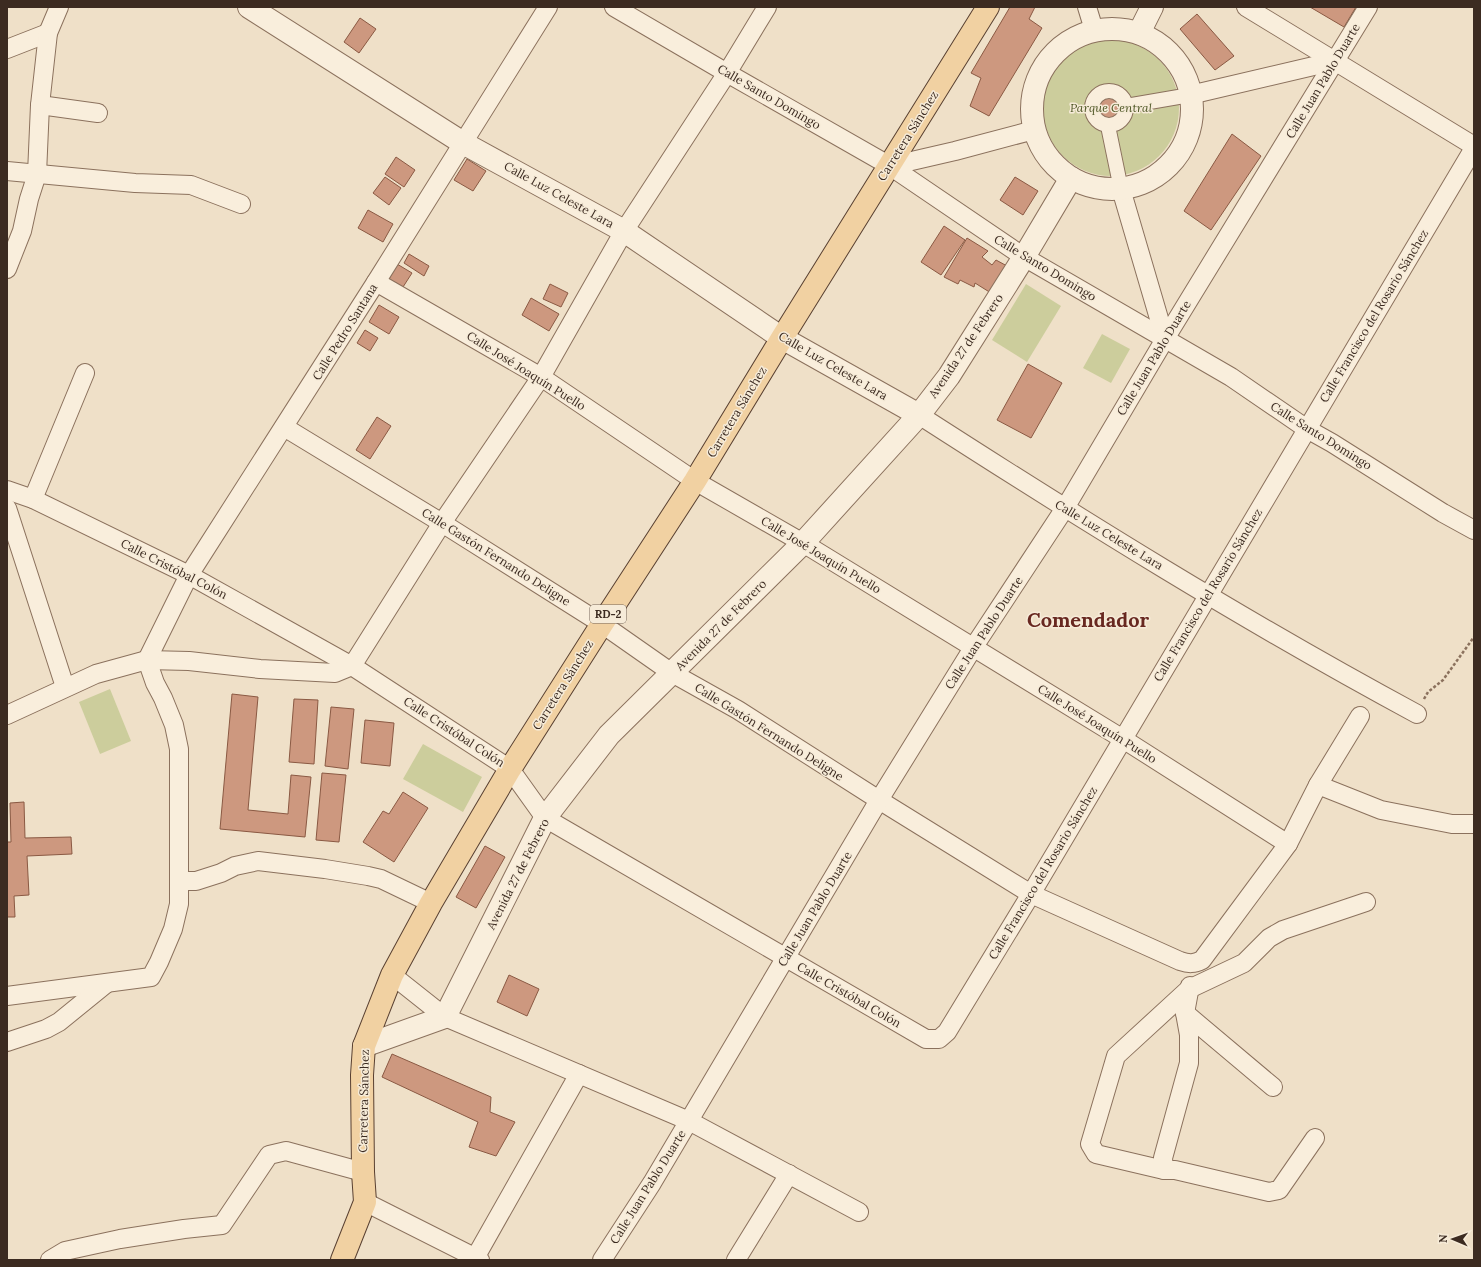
<svg xmlns="http://www.w3.org/2000/svg" width="1481" height="1267" font-family="Lora,serif">
	<style>
		.green { fill: #cccd9c }
		.building { fill: #cd987f; stroke: #8a5943 }
		.lines { fill: none; stroke-linecap: round; stroke-linejoin: round }
		.pedestrian-casing { stroke: #8b715d; stroke-width: 16 }
		.minor-casing { stroke: #8b715d; stroke-width: 20 }
		.tertiary-casing { stroke: #8b715d; stroke-width: 24 }
		.primary-casing { stroke: #594031; stroke-width: 24 }
		.path { stroke: #8b715d; stroke-width: 2.5; stroke-dasharray: 3 2; stroke-linecap: butt }
		.pedestrian { stroke: #f9eedc; stroke-width: 14 }
		.minor { stroke: #f9eedc; stroke-width: 18 }
		.tertiary { stroke: #f9eedc; stroke-width: 22 }
		.primary { stroke: #f1d1a2; stroke-width: 22 }
		.labels { text-anchor: middle; stroke-width: 3; stroke-linejoin: round; paint-order: stroke }
		.shield { fill: #f6ebd8; stroke: #746558; stroke-width: 1 }
		.shield-label { font-size: 11px; font-weight: bold; fill: #3c2b21 }
		.street-label { font-size: 12px; fill: #3c2b21; stroke: #f6ebd8 }
		.park-label { font-size: 12px; font-style: italic; fill: #505827; stroke: #f6ebd8 }
		.town-label { font-size: 20px; font-weight: bold; fill: #682820; stroke: #f6ebd8 }
	</style>
	<rect width="100%" height="100%" fill="#efe0c8"/>
	<g class="green">
		<circle cx="1111" cy="108" r="68"/>
		<polygon points="1026,284 1061,306 1027,362 992,340"/>
		<polygon points="1102,334 1130,349 1111,383 1083,368"/>
		<polygon points="110,689 131,741 100,754 79,702"/>
		<polygon points="423,744 482,777 463,812 403,779"/>
	</g>
	<g class="building">
		<polygon points="1010,7 1035,7 1029,19 1042,28 989,116 970,106 981,78 971,73"/>
		<polygon points="1310,7 1356,7 1344,27"/>
		<polygon points="1197,14 1234,56 1215,70 1180,29"/>
		<polygon points="360,18 376,29 359,53 344,42"/>
		<polygon points="1110,95 1119,100 1121,108 1117,118 1107,120 1098,115 1096,105 1100,97"/>
		<polygon points="1232,134 1261,156 1211,230 1184,211"/>
		<polygon points="396,157 415,170 404,187 385,174"/>
		<polygon points="467,159 486,171 473,191 454,180"/>
		<polygon points="385,177 401,188 389,205 373,193"/>
		<polygon points="1015,177 1038,191 1023,215 1000,200"/>
		<polygon points="368,210 393,224 383,242 358,228"/>
		<polygon points="944,226 965,240 941,275 921,262"/>
		<polygon points="967,238 988,251 982,257 992,265 996,260 1007,266 991,293 975,283 974,287 960,280 958,284 944,277"/>
		<polygon points="409,254 429,266 424,276 404,263"/>
		<polygon points="397,264 412,273 403,287 389,279"/>
		<polygon points="550,284 568,293 561,307 543,299"/>
		<polygon points="531,298 559,314 549,331 522,315"/>
		<polygon points="379,305 399,317 389,334 369,322"/>
		<polygon points="365,330 378,338 370,351 357,343"/>
		<polygon points="1028,364 1062,383 1031,438 997,420"/>
		<polygon points="377,417 391,426 370,459 356,450"/>
		<polygon points="232,694 258,697 248,810 288,814 291,775 311,777 305,837 220,829"/>
		<polygon points="294,699 318,700 314,764 289,762"/>
		<polygon points="331,707 354,709 348,769 325,766"/>
		<polygon points="365,720 394,723 390,766 361,763"/>
		<polygon points="322,773 346,775 339,842 316,840"/>
		<polygon points="403,792 428,808 394,862 363,842 383,811 389,814"/>
		<polygon points="24,802 25,838 71,837 72,854 27,856 29,895 14,896 15,917 7,917 7,842 11,842 10,803"/>
		<polygon points="485,846 505,857 476,908 456,897"/>
		<polygon points="509,975 539,989 527,1016 497,1002"/>
		<polygon points="392,1054 491,1097 490,1112 515,1122 496,1156 469,1147 478,1122 382,1077"/>
	</g>
	<g class="lines">
		<defs>
			<g id="pedestrian">
				<circle cx="1109" cy="108" r="17"/>
				<polyline points="1126,106 1190,95"/>
				<polyline points="1108,126 1121,189"/>
			</g>
			<g id="minor">
				<polyline points="614,7 727,73 890,166 1024,257 1231,377 1307,429 1332,443 1443,513 1474,530"/>
				<polyline points="1087,7 1094,30"/>
				<polyline points="1246,7 1474,146"/>
				<polyline points="7,49 48,33"/>
				<polyline points="1190,95 1335,61"/>
				<polyline points="40,105 98,113"/>
				<polyline points="890,166 955,151 1034,130"/>
				<polyline points="7,171 135,183 191,185 241,204"/>
				<polyline points="1121,189 1165,339"/>
				<polyline points="7,269 22,231 29,199 37,174 40,105 48,33 59,7"/>
				<polyline points="376,282 541,377 695,481 803,543 1123,739 1288,844"/>
				<path d="M919,415c163,105 327,207 498,299"/>
				<path d="M284,427l158,96 160,101 70,49 66,37 141,90 152,94 149,67c9,3 14,3 22,-1l86,-116 30,-59 42,-69"/>
				<polyline points="7,490 33,499 189,575 352,666 510,769 545,818 926,1039 939,1039 947,1032 1031,894 1474,148"/>
				<polyline points="33,499 85,373"/>
				<polyline points="7,508 65,687"/>
				<polyline points="7,715 96,674 147,660 189,661 260,669 335,673 352,666 442,523 541,377 624,231 727,73 767,7"/>
				<polyline points="1318,785 1381,810 1452,824 1474,824"/>
				<polyline points="179,881 196,881 221,873 235,866 258,861 325,869 368,876 381,879 431,903"/>
				<polyline points="392,975 445,1017 689,1121 859,1212"/>
				<polyline points="1190,986 1185,1013 1189,1035 1189,1063 1163,1158 1164,1170 1175,1170 1269,1192 1279,1190 1315,1138"/>
				<polyline points="7,996 151,977 159,962 173,929 179,904 179,749 174,725 163,698 155,683 147,660 189,575 376,282 548,7"/>
				<polyline points="1185,1013 1273,1087"/>
				<polyline points="7,1042 46,1029 59,1022 107,983"/>
				<polyline points="1164,1170 1096,1154 1090,1144 1116,1056 1189,989 1244,963 1269,938 1283,930 1366,902"/>
				<polyline points="365,1202 480,1260"/>
				<polyline points="475,1258 579,1074"/>
				<polyline points="50,1260 65,1251 120,1239 184,1229 222,1225 269,1155 286,1151 363,1172"/>
				<polyline points="602,1260 652,1183 879,800 973,648 1065,508 1165,339 1368,7"/>
				<polyline points="736,1260 789,1174"/>
			</g>
			<g id="tertiary">
				<polyline points="249,7 463,143 624,231 782,338 919,415"/>
				<circle cx="1112" cy="109" r="80"/>
				<polyline points="1139,33 1152,7"/>
				<polyline points="364,1046 445,1017 545,818 609,735 803,543 919,415 949,376 1024,257 1071,178"/>
			</g>
			<polyline id="primary" points="342,1260 365,1202 363,1172 362,1075 364,1046 392,975 431,903 510,769 602,624 695,481 782,338 988,7"/>
		</defs>
		<use href="#pedestrian" class="pedestrian-casing"/>
		<use href="#minor" class="minor-casing"/>
		<use href="#tertiary" class="tertiary-casing"/>
		<use href="#primary" class="primary-casing"/>
		<polyline class="path" points="1424,699 1428,692 1443,680 1474,637"/>
		<use href="#pedestrian" class="pedestrian"/>
		<use href="#minor" class="minor"/>
		<use href="#tertiary" class="tertiary"/>
		<use href="#primary" class="primary"/>
	</g>
	<g class="labels">
		<rect class="shield" x="590" y="605" width="36" height="18" rx="3"/>
		<g class="shield-label">
			<text x="608" y="618">RD-2</text>
		</g>
		<g class="street-label">
			<text transform="translate(1323 81) rotate(-59)" y="4">Calle Juan Pablo Duarte</text>
			<text transform="translate(769 97) rotate(30)" y="4">Calle Santo Domingo</text>
			<text transform="translate(908 136) rotate(-58)" y="4">Carretera Sánchez</text>
			<text transform="translate(559 195) rotate(29)" y="4">Calle Luz Celeste Lara</text>
			<text transform="translate(1045 268) rotate(31)" y="4">Calle Santo Domingo</text>
			<text transform="translate(1374 316) rotate(-59)" y="4">Calle Francisco del Rosario Sánchez</text>
			<text transform="translate(345 332) rotate(-58)" y="4">Calle Pedro Santana</text>
			<text transform="translate(966 346) rotate(-56)" y="4">Avenida 27 de Febrero</text>
			<text transform="translate(1154 358) rotate(-59)" y="4">Calle Juan Pablo Duarte</text>
			<text transform="translate(833 366) rotate(30)" y="4">Calle Luz Celeste Lara</text>
			<text transform="translate(526 371) rotate(32)" y="4">Calle José Joaquín Puello</text>
			<text transform="translate(737 412) rotate(-59)" y="4">Carretera Sánchez</text>
			<text transform="translate(1321 436) rotate(32)" y="4">Calle Santo Domingo</text>
			<text transform="translate(1109 535) rotate(31)" y="4">Calle Luz Celeste Lara</text>
			<text transform="translate(821 555) rotate(31)" y="4">Calle José Joaquín Puello</text>
			<text transform="translate(496 557) rotate(32)" y="4">Calle Gastón Fernando Deligne</text>
			<text transform="translate(174 569) rotate(27)" y="4">Calle Cristóbal Colón</text>
			<text transform="translate(1208 595) rotate(-59)" y="4">Calle Francisco del Rosario Sánchez</text>
			<text transform="translate(721 625) rotate(-45)" y="4">Avenida 27 de Febrero</text>
			<text transform="translate(984 633) rotate(-57)" y="4">Calle Juan Pablo Duarte</text>
			<text transform="translate(563 685) rotate(-58)" y="4">Carretera Sánchez</text>
			<text transform="translate(1097 724) rotate(32)" y="4">Calle José Joaquín Puello</text>
			<text transform="translate(454 732) rotate(33)" y="4">Calle Cristóbal Colón</text>
			<text transform="translate(769 732) rotate(32)" y="4">Calle Gastón Fernando Deligne</text>
			<text transform="translate(1043 873) rotate(-59)" y="4">Calle Francisco del Rosario Sánchez</text>
			<text transform="translate(518 874) rotate(-63)" y="4">Avenida 27 de Febrero</text>
			<text transform="translate(815 909) rotate(-59)" y="4">Calle Juan Pablo Duarte</text>
			<text transform="translate(849 995) rotate(30)" y="4">Calle Cristóbal Colón</text>
			<text transform="translate(364 1101) rotate(-89)" y="4">Carretera Sánchez</text>
			<text transform="translate(648 1187) rotate(-58)" y="4">Calle Juan Pablo Duarte</text>
		</g>
		<g class="park-label">
			<text x="1111" y="112">Parque Central</text>
		</g>
		<g class="town-label">
			<text x="1088" y="627">Comendador</text>
		</g>
	</g>
	<rect width="1481" height="1267" fill="none" stroke="#3c2b21" stroke-width="16"/>
	<g transform="translate(1453 1239) rotate(272)" stroke="#f6ebd8" stroke-width="3" paint-order="stroke">
	<path d="M0-3L7 15L0 10L-7 15Z" fill="#3c2b21"/>
	<text y="-6" font-size="11" font-weight="bold" text-anchor="middle" fill="#3c2b21">N</text>
	</g>
</svg>
